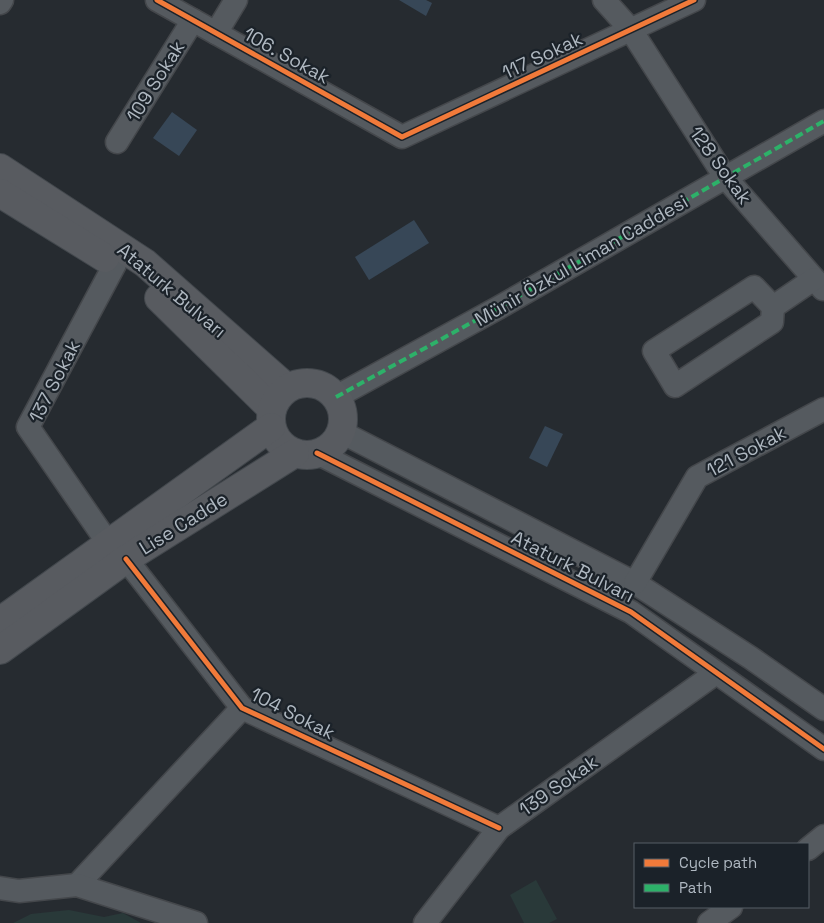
<svg xmlns="http://www.w3.org/2000/svg" width="824" height="923" font-family="'Space Grotesk',sans-serif">
	<style>
		.green { fill: #293939 }
		.water { fill: #374757 }
		.lines { fill: none; stroke-linecap: round; stroke-linejoin: round }
		.minor-casing { stroke: #44474b; stroke-width: 25 }
		.major-casing { stroke: #43484d; stroke-width: 30 }
		.minor { stroke: #555a5f; stroke-width: 22 }
		.major { stroke: #585b60; stroke-width: 28 }
		.quiet { stroke: #2db169; stroke-width: 4; stroke-dasharray: 8 4; stroke-linecap: butt }
		.cycleway-casing { stroke: #1b2229; stroke-width: 8 }
		.cycleway { stroke: #f17a3a; stroke-width: 5 }
		.labels { text-anchor: middle; stroke-width: 4.5; stroke-linejoin: round; paint-order: stroke }
		.street-label { font-size: 19px; fill: #afb8c1; stroke: #1b2229 }
	</style>
	<rect width="100%" height="100%" fill="#262b30"/>
	<g class="green">
		<polygon points="536,880 557,919 549,923 524,923 510,895"/>
		<polygon points="69,910 104,917 123,913 141,923 13,923 31,914"/>
	</g>
	<g class="water">
		<polygon points="399,0 426,0 432,3 426,16"/>
		<polygon points="172,112 197,130 179,156 153,138"/>
		<polygon points="414,220 429,243 369,280 355,257"/>
		<polygon points="545,426 563,434 547,467 529,458"/>
	</g>
	<g class="lines">
		<defs>
			<g id="minor">
				<polyline points="157,0 402,137 694,0"/>
				<polyline points="604,0 631,30 725,177 823,289"/>
				<polyline points="0,3 2,0"/>
				<polyline points="216,33 236,0"/>
				<polyline points="117,142 193,20"/>
				<polyline points="773,307 772,322 675,386 654,351 754,287 773,307 814,279"/>
				<polyline points="336,397 498,308 824,121"/>
				<polyline points="341,432 635,583 751,658 824,709"/>
				<polyline points="317,453 631,612 824,749"/>
				<polyline points="108,543 28,427 115,264"/>
				<polyline points="126,559 242,708 499,828"/>
				<polyline points="635,583 697,477 824,409"/>
				<polyline points="808,849 824,836"/>
				<polyline points="77,885 242,708"/>
				<polyline points="0,888 19,891 77,885 196,923"/>
				<polyline points="425,923 499,828 716,673"/>
				<polyline points="709,923 731,907"/>
			</g>
			<g id="major">
				<polyline points="0,168 145,263 287,388"/>
				<polyline points="0,193 105,258"/>
				<polyline points="159,298 272,409"/>
				<circle cx="307" cy="419" r="36"/>
				<polyline points="0,628 9,615 271,427"/>
				<polyline points="0,650 126,559 295,453"/>
			</g>
		</defs>
		<use href="#minor" class="minor-casing"/>
		<use href="#major" class="major-casing"/>
		<use href="#minor" class="minor"/>
		<use href="#major" class="major"/>
		<polyline class="quiet" points="336,397 498,308 824,121"/>
		<defs>
			<g id="cycleway">
				<polyline points="157,0 402,137 694,0"/>
				<polyline points="317,453 631,612 824,749"/>
				<polyline points="126,559 242,708 499,828"/>
			</g>
		</defs>
		<use href="#cycleway" class="cycleway-casing"/>
		<use href="#cycleway" class="cycleway"/>
	</g>
	<g class="labels">
		<g class="street-label">
			<text transform="translate(287 55) rotate(29)" y="7">106. Sokak</text>
			<text transform="translate(542 55) rotate(-25)" y="7">117 Sokak</text>
			<text transform="translate(155 81) rotate(-58)" y="7">109 Sokak</text>
			<text transform="translate(721 165) rotate(54)" y="7">128 Sokak</text>
			<text transform="translate(581 260) rotate(-30)" y="7">Münir Özkul Liman Caddesi</text>
			<text transform="translate(172 290) rotate(40)" y="7">Ataturk Bulvarı</text>
			<text transform="translate(54 381) rotate(-63)" y="7">137 Sokak</text>
			<text transform="translate(746 451) rotate(-28)" y="7">121 Sokak</text>
			<text transform="translate(183 523) rotate(-32)" y="7">Lise Cadde</text>
			<text transform="translate(573 566) rotate(27)" y="7">Ataturk Bulvarı</text>
			<text transform="translate(293 713) rotate(27)" y="7">104 Sokak</text>
			<text transform="translate(558 785) rotate(-35)" y="7">139 Sokak</text>
		</g>
	</g>
	<rect x="634" y="843" width="175" height="65" fill="#1b2229" stroke="#565e66"/>
	<rect x="644" y="859" width="25" height="8" fill="#f17a3a" stroke="#565e66"/>
	<text x="679" y="868" font-size="15" fill="#afb8c1">Cycle path</text>
	<rect x="644" y="884" width="25" height="8" fill="#2db169" stroke="#565e66"/>
	<text x="679" y="893" font-size="15" fill="#afb8c1">Path</text>
</svg>
